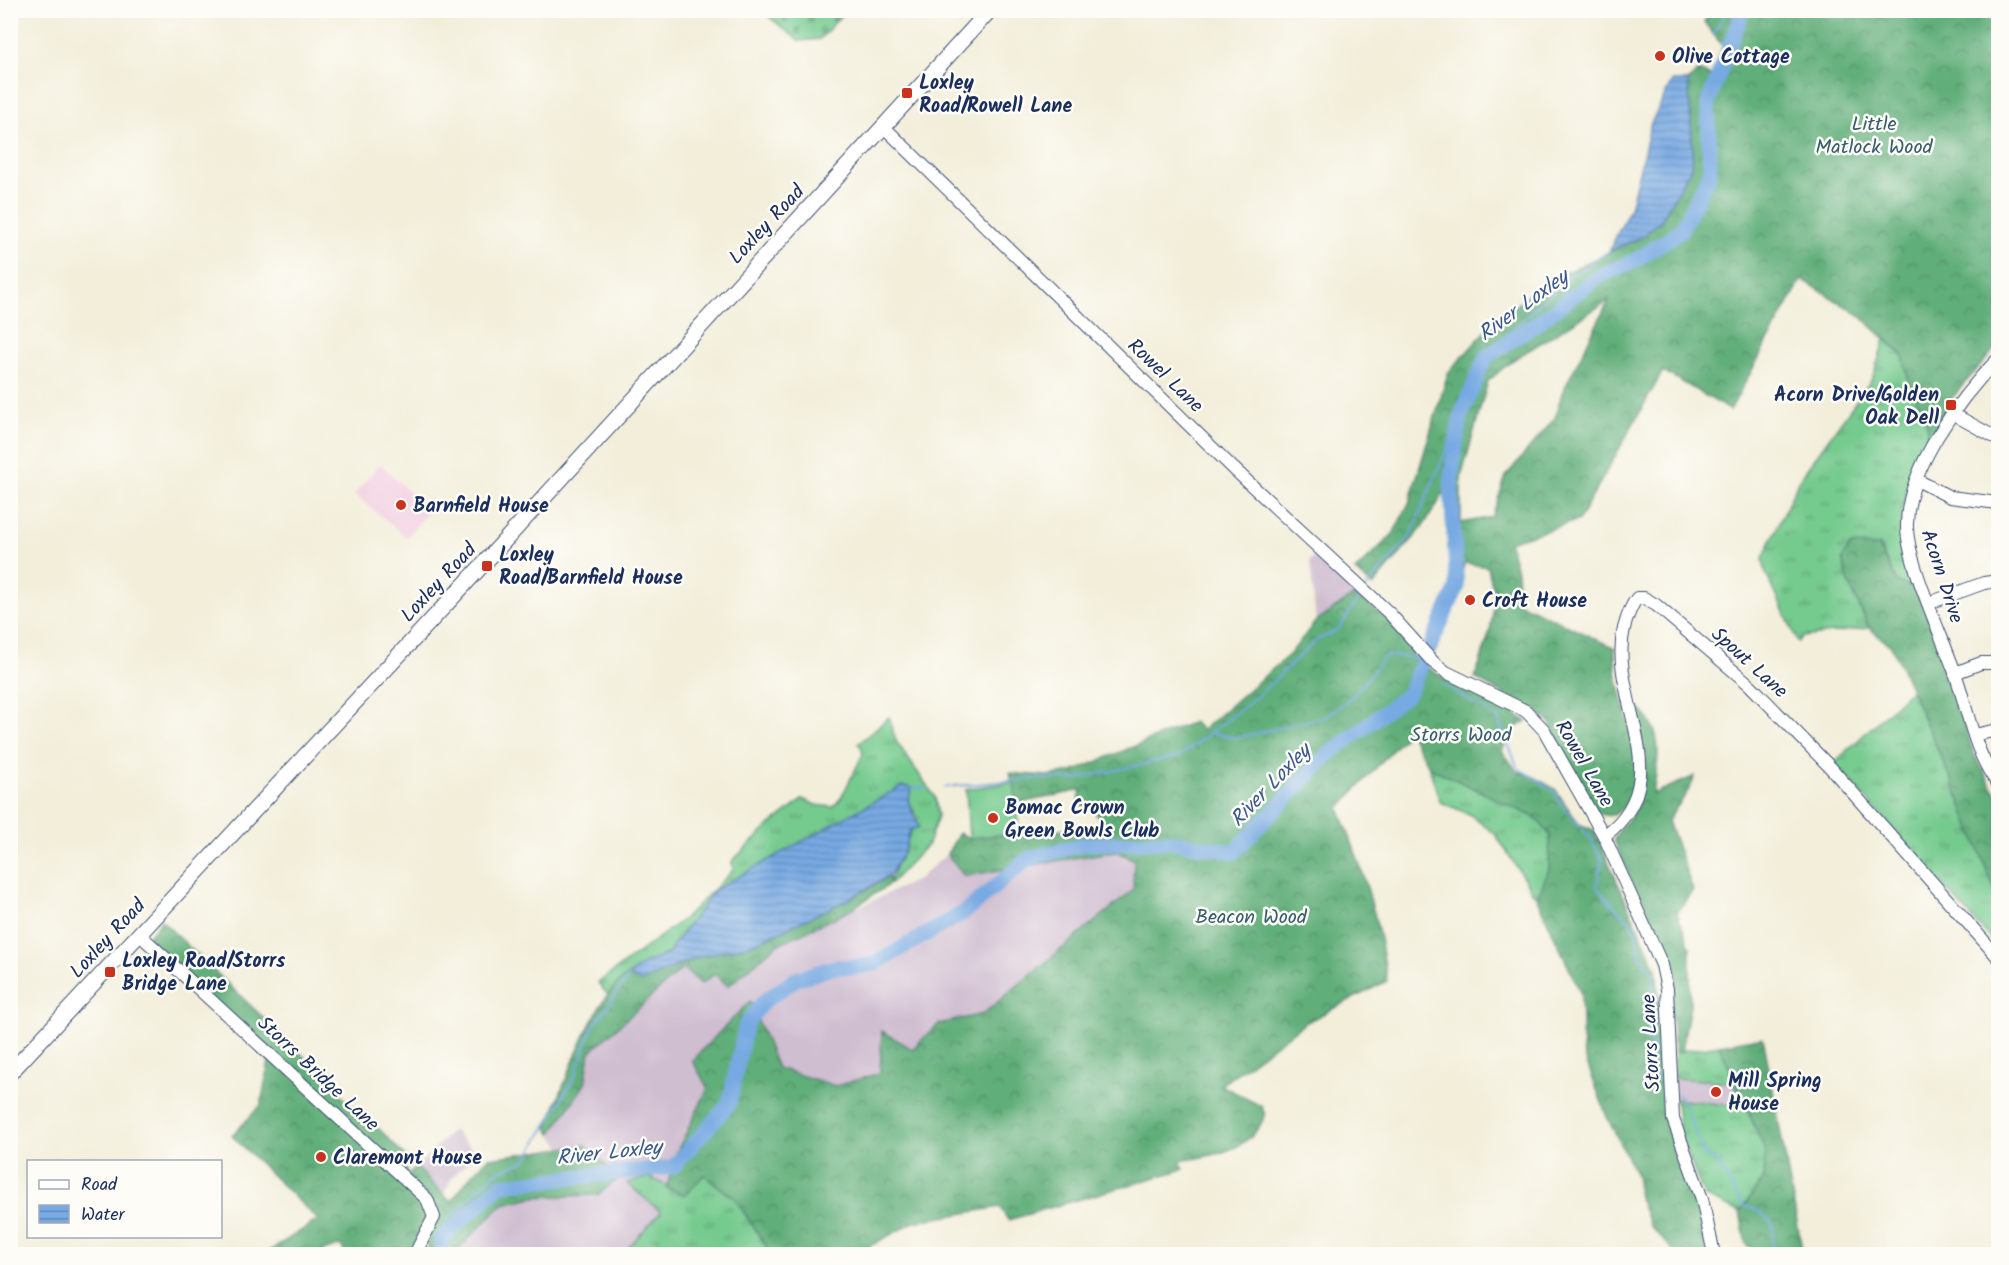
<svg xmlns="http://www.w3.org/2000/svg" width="2009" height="1265" font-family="Kalam,sans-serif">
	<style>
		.built { fill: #f2cfe2 }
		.industrial { fill: #cfbdd0 }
		.grass { fill: url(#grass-tufts); stroke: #487c76; stroke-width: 1.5 }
		.forest { fill: url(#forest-crowns); stroke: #3e6e6c; stroke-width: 1.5; fill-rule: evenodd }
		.cemetery { fill: url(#cemetery-stones); stroke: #487c76; stroke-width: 1.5 }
		.pitch { fill: #75ca8e; stroke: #487c76; stroke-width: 1.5 }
		.water { fill: url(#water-rules); stroke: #496ca0; stroke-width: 1.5 }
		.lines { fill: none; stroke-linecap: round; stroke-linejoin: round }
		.stream { stroke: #77a9e2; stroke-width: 2 }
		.river { stroke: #77a9e2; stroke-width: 15 }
		.minor-casing { stroke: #3b4c71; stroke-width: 14 }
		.major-casing { stroke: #3b4c71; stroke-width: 17 }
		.minor { stroke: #fff; stroke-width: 12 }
		.major { stroke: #fff; stroke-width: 15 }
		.poi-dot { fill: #c8321e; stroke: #fdfcf7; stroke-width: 2 }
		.labels { text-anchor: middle; stroke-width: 5; stroke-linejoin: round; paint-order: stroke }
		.poi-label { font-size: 20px; font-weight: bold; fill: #1b2f5e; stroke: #fdfcf7; text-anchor: start }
		.park-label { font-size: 20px; fill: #365e6c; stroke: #fdfcf7 }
		.street-label { font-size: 20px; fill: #1b2f5e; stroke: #fdfcf7 }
		.water-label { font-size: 21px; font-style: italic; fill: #3b5a8c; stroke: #fdfcf7 }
	</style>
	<defs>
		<pattern id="grass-tufts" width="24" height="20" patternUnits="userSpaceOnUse" patternTransform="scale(1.5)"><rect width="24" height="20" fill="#75ca8e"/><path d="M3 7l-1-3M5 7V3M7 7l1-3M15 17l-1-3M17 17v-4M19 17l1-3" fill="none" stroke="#5fa477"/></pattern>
		<pattern id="forest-crowns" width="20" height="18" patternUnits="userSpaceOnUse" patternTransform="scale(1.5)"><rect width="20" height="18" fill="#60ae79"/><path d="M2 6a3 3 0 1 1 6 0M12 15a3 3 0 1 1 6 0" fill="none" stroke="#4e8e66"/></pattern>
		<pattern id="cemetery-stones" width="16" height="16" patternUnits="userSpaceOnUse" patternTransform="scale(1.5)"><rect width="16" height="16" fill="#75ca8e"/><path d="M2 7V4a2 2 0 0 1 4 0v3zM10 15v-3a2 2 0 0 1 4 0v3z" fill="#5fa477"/></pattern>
		<pattern id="water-rules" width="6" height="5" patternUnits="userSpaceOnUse" patternTransform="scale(1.5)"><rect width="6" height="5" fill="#77a9e2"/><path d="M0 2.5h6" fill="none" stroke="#618aba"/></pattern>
	</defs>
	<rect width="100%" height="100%" fill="#fdfcf7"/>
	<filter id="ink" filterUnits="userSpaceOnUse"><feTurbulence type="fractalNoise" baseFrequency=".0167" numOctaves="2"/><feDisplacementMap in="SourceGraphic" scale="12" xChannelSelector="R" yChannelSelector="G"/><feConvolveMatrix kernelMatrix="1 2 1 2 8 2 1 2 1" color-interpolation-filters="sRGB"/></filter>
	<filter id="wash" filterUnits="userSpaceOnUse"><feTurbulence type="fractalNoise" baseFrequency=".008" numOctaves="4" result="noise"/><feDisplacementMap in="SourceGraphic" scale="24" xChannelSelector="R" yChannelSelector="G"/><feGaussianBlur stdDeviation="1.35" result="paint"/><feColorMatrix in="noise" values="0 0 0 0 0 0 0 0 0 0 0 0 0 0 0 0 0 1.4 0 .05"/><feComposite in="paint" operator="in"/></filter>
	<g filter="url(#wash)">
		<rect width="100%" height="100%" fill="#f3eeda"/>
		<polygon class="built" points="380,464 429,511 406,537 354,494"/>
		<g class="industrial">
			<polygon points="1315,555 1356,594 1316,621 1310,561"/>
			<polygon points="1117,851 1134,860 1133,890 983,1014 939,1024 912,1049 882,1031 881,1073 836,1086 777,1068 749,1001 673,1160 667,1188 649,1177 627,1183 661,1212 622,1254 453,1254 503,1204 533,1197 598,1195 585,1145 562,1148 551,1134 585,1084 590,1052 683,967 715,973 729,986 778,944 917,880 947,854 964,876"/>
			<polygon points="1674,1078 1731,1081 1742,1106 1675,1099"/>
			<polygon points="453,1130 477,1154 452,1177 444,1195 416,1167"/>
		</g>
		<g class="grass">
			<polygon points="1885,339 1903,356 1911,390 1926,416 1928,441 1907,489 1902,510 1902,538 1918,588 1897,582 1879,546 1849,583 1869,628 1803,637 1798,642 1765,571 1763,558 1799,480 1872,379"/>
			<polygon points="1911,690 1955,788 1998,898 1998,947 1834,763"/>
			<path d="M889,717l7,24 39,56 3,19 -10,28 -38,40c-1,-6 23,-58 28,-65l-10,-18 -192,88 -42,55 -4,9c-25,10 -46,21 -62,42l-10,-12 88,-66 47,-47 -1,-9 38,-36 33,-26 13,6 17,2 8,-9 22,-44 -2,-8 -3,-2z"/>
			<polygon points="1429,767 1536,818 1550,835 1549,869 1537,899 1496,835 1469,814 1440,802"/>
			<polygon points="1719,1045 1765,1150 1763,1180 1740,1212 1704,1196 1681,1138 1675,1099 1742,1106 1732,1082 1674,1078 1675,1052"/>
			<polygon points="703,1174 736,1200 770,1252 769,1254 622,1254 661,1212 627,1183 649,1177 685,1194"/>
		</g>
		<g class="forest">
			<path d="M1710,11h288v335l-42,47 -28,48 -2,-25 -15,-26 -8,-35 -45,-41 -56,-35 -72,131 -67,-39 -84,149 -70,22 8,29 2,32 96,45c0,7 0,15 1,23 6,40 36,98 8,135 -9,11 -15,11 -28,7l-48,-93 -73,-42 15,-47 5,-31 -7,-33 -23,-4 -29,88 -11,-9 26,-57 -5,-95 -24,38 -49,58 -18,-15 38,-37 16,-31 39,-130 45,-50 52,-41 97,-45 19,-17 29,-50 3,-16 -5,-73 10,-10 13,5 14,-27 -21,-27zM1609,300l-47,93 -7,25 -49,58 -14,41 -31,6v-45l27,-97 25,-21z"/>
			<polygon points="1851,545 1879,546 1897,582 1918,588 1943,656 1974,754 1998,797 1998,898 1955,788 1892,647 1869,628 1849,583 1842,559"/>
			<path d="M1356,594l34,28 28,39 24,16 57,27 27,17 -15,10 -9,20 15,20 13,4 25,14 24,35 15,6 62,138 9,87 3,72 26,67 13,60h-30l-27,-28 -11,-28 -3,-23 -29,-58 -24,-65 -2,-58 -44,-95 12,-30 1,-34 -14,-17 -107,-51 -20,-35 -70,76c23,59 40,110 48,173l-82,42 -84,62 40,21 4,8c-11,36 -52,42 -85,47l4,8 -176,51 -8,-13 -86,15 -46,25 -4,7h-95l1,-2 -34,-52 -32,-25 -19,20 -18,-7 6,-28 35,-72 -16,-28 58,-59 27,67 59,18 44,-13 2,-42 30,18 27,-25 44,-10 150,-124 1,-30 -17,-9 -153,25 -17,-22 12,-21 10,5 133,-13 -9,-17 -15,-3 3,-15 -65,14 -6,-31 37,3 25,-4 121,-50 9,8 88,-76 26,-33z"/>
			<path d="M1633,704c34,24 25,54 20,90l42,-18c-6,19 -18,28 -27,45l25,69 -16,23 13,34v59l-9,46h-6l-7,-83 -54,-129c3,-11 16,-20 21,-31 17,-34 7,-70 -2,-105z"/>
			<path d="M889,877l1,7 -43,28 -69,32 -50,42 -13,-12 -14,10 -18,-16 -93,84 -5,32 -34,50 -4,-6c13,-32 50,-142 82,-152l12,6 57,-25 55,-13 94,-44z"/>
			<polygon points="161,920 316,1068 350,1105 361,1111 390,1140 406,1157 407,1176 416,1167 451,1202 472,1174 489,1158 585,1145 619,1178 598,1195 533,1197 503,1204 453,1254 432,1254 425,1242 404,1254 345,1254 341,1245 314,1254 271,1254 269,1251 318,1220 232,1136 261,1105 269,1061 148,937"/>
			<polygon points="1763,1037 1803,1254 1760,1254 1746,1245 1740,1212 1763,1180 1765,1150 1719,1045"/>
		</g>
		<polygon class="cemetery" points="762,11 845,11 820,39 799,41"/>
		<polygon class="pitch" points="1014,782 1019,833 969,838 966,789"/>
		<g class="water">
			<polygon points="1672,81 1688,81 1693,154 1690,170 1661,220 1642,237 1609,251 1630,208 1651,123"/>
			<polygon points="902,786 912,788 908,801 919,827 910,830 904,852 889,876 847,900 753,944 698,957 641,982 629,976 643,964 670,953 674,944 716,889"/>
		</g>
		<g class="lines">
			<g class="stream">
				<polyline points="1713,35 1726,10"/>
				<polyline points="1499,348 1501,340 1569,277 1609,251"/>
				<polyline points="1366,588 1410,537 1461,415"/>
				<polyline points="1442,684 1497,717 1518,768 1554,791 1565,809 1590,837 1602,860 1596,887 1636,929 1640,957 1653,972 1654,1016 1645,1038 1659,1050 1660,1079 1667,1085"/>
				<polyline points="1211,733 1237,738 1327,716 1355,694 1386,655 1424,659"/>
				<polyline points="945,787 1039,778 1076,779 1180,756 1252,701 1317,640 1338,630 1361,595"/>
				<polyline points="912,788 925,788"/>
				<path d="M1678,1095c9,8 7,15 12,26 5,12 10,18 12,32l15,8 26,45 16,5 14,13 -1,20 4,10"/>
				<polyline points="440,1240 448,1219 494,1174 526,1160 575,1076 592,1028 629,976"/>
			</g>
			<polyline class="river" points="443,1254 440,1240 501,1185 673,1167 729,1104 746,1024 763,1002 796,979 835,967 856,967 874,964 965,912 1029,858 1085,844 1170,841 1234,852 1329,754 1408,694 1457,588 1451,486 1453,463 1461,415 1486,357 1536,324 1599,276 1638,259 1681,230 1710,173 1708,103 1743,10"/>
		</g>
	</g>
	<g filter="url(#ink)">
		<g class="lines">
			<defs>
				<g id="minor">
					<polyline points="884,127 1234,469 1390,614 1433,662 1446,672 1526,711 1544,730 1604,836 1662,965 1667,989 1673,1119 1702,1199 1714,1254"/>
					<path d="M1998,359c-38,38 -93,112 -91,169 1,35 34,106 47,142 14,39 19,81 44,114"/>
					<polyline points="1953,414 1998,439"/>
					<polyline points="1917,480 1950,497 1998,503"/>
					<polyline points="1929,603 1984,583 1998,581"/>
					<polyline points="1955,673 1981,663 1998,663"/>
					<polyline points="1974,735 1998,730"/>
					<path d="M1604,836c78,-57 3,-137 20,-208 3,-11 6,-21 13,-30h7l12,7 94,80 80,82 168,190"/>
					<polyline points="139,934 427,1199 434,1217 415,1254"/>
				</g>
				<polyline id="major" points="10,1073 465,584 990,10"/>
			</defs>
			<use href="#minor" class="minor-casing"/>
			<use href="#major" class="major-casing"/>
			<use href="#minor" class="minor"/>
			<use href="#major" class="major"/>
		</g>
	</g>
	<g class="poi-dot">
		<circle cx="1660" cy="56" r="6"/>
		<rect x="901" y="87" width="12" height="12" rx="3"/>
		<rect x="1945" y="399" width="12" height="12" rx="3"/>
		<circle cx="401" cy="505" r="6"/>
		<rect x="481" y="560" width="12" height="12" rx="3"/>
		<circle cx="1470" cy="600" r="6"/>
		<circle cx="993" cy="818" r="6"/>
		<rect x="104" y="966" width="12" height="12" rx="3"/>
		<circle cx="1716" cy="1092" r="6"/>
		<circle cx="321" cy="1157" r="6"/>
	</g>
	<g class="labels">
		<g class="poi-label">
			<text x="1672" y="63">Olive Cottage</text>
			<text x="919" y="89">Loxley<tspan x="919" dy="23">Road/Rowell Lane</tspan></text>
			<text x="1939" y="401" text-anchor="end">Acorn Drive/Golden<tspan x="1939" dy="23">Oak Dell</tspan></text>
			<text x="413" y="512">Barnfield House</text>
			<text x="499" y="561">Loxley<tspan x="499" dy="23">Road/Barnfield House</tspan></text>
			<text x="1482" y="607">Croft House</text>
			<text x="1005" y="814">Bomac Crown<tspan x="1005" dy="23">Green Bowls Club</tspan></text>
			<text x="122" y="967">Loxley Road/Storrs<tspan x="122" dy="23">Bridge Lane</tspan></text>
			<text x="1728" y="1087">Mill Spring<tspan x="1728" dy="23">House</tspan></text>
			<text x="333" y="1164">Claremont House</text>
		</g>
		<g class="park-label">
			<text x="1874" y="130">Little<tspan x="1874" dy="23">Matlock Wood</tspan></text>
			<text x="1461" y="741">Storrs Wood</text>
			<text x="1251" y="923">Beacon Wood</text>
		</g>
		<g class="street-label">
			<text transform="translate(766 224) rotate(-47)" y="7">Loxley Road</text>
			<text transform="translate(1166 375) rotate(44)" y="7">Rowel Lane</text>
			<text transform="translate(1943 576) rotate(72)" y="7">Acorn Drive</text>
			<text transform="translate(438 582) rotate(-47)" y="7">Loxley Road</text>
			<text transform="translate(1750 662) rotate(42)" y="7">Spout Lane</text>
			<text transform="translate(1585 763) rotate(60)" y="7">Rowel Lane</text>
			<text transform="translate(107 938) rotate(-47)" y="7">Loxley Road</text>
			<text transform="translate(1650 1043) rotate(-93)" y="7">Storrs Lane</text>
			<text transform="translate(319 1073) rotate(43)" y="7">Storrs Bridge Lane</text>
		</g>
		<g class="water-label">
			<text transform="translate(1523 305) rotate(-36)" y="7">River Loxley</text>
			<text transform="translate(1270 785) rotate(-46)" y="7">River Loxley</text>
			<text transform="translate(609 1152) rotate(-6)" y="7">River Loxley</text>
		</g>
	</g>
	<rect width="2009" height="1265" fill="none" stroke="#fdfcf7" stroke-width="36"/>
	<rect x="27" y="1160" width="195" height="78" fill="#fdfcf7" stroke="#a3aaba" stroke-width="1.5"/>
	<rect x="39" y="1180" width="30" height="9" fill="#ffffff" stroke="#a3aaba" stroke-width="1.5"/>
	<text x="81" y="1190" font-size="18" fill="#1b2f5e">Road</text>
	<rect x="39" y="1205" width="30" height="18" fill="url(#water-rules)" stroke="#a3aaba" stroke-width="1.5"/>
	<text x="81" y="1220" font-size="18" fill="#1b2f5e">Water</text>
</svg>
